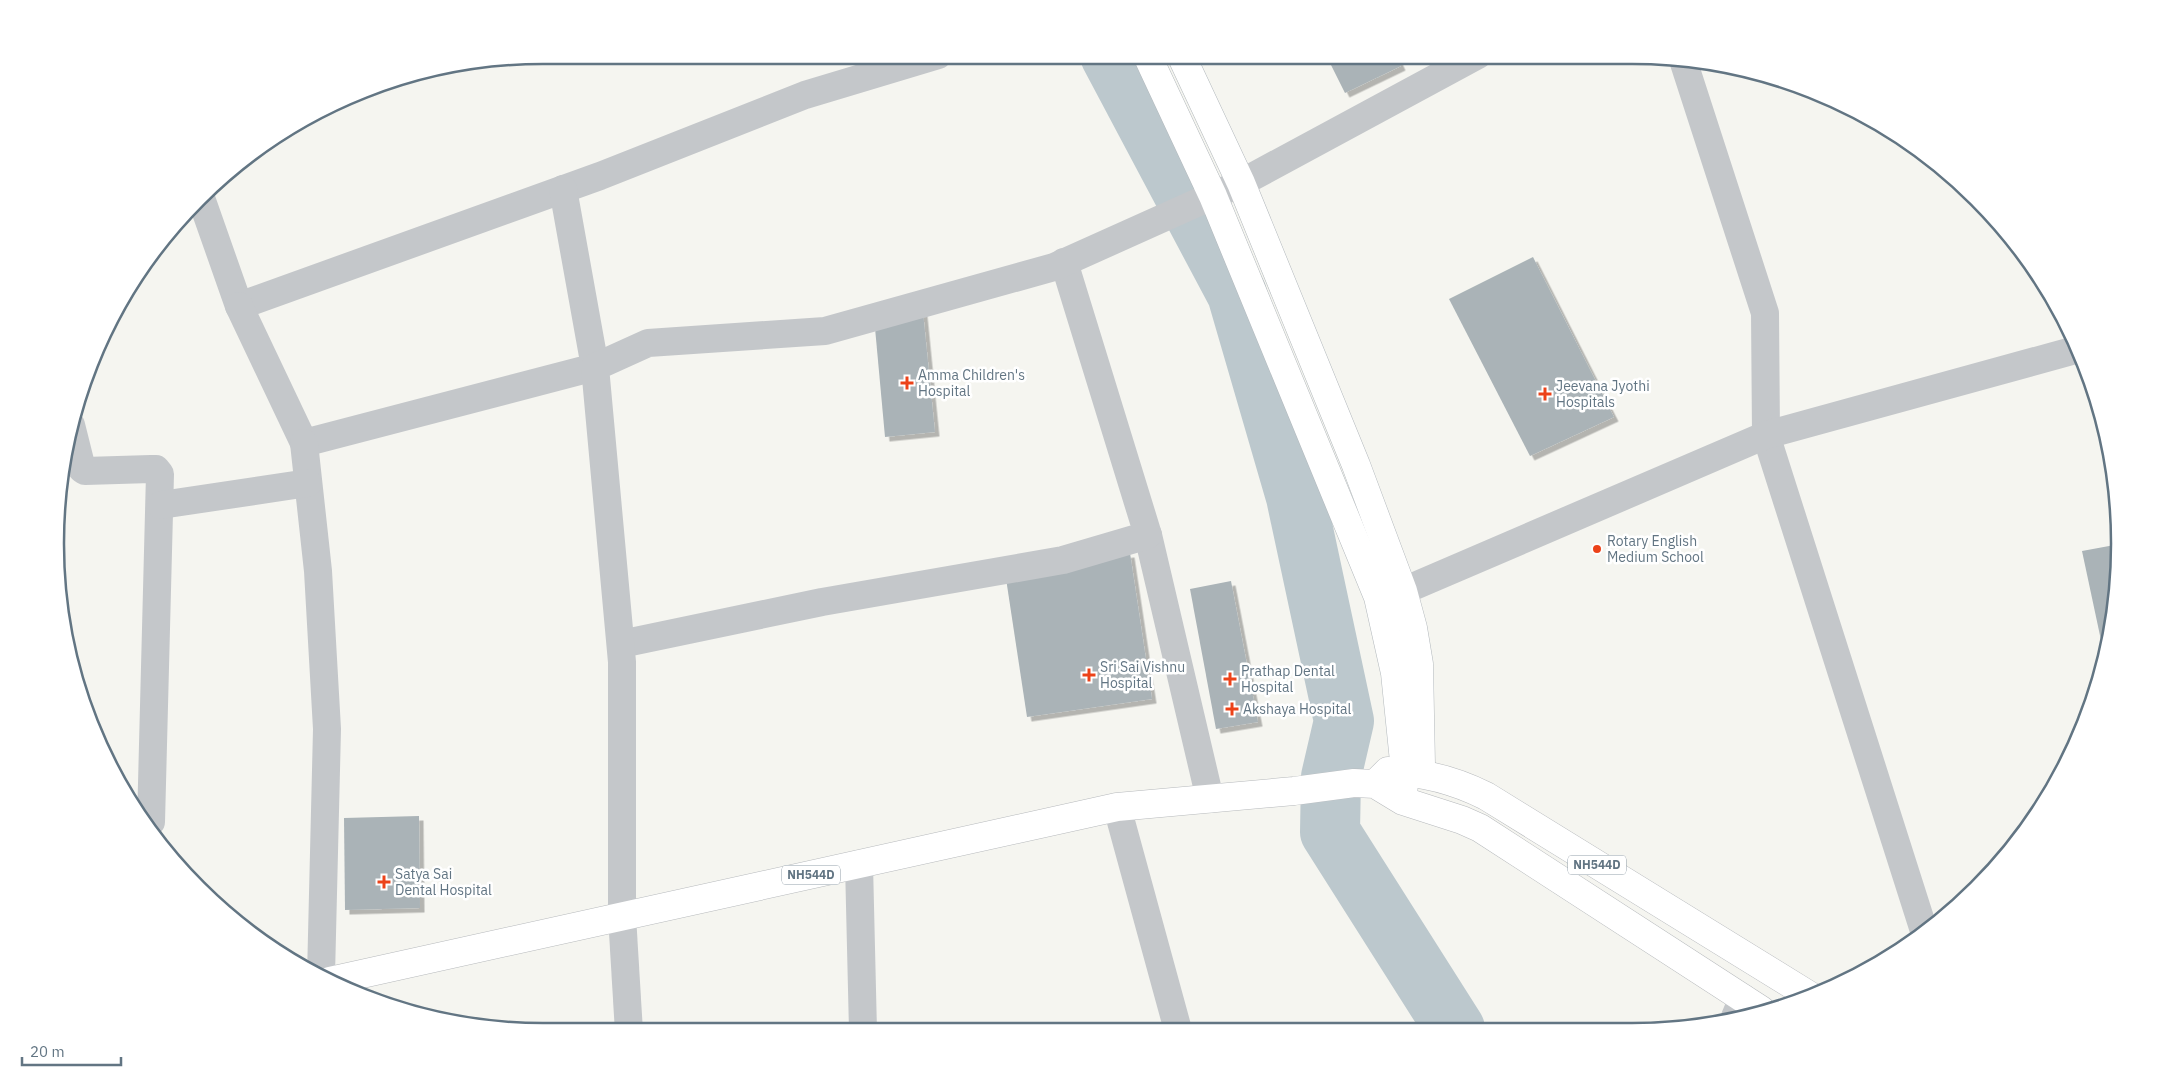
<svg xmlns="http://www.w3.org/2000/svg" width="2175" height="1087" font-family="'IBM Plex Sans',sans-serif">
	<style>
		.lines { fill: none; stroke-linecap: round; stroke-linejoin: round }
		.river { stroke: #bcc8cd; stroke-width: 60 }
		.building { fill: #aab3b7; filter: url(#shadow) }
		.secondary-casing { stroke: #b3b9bd; stroke-width: 29 }
		.trunk-casing { stroke: #b6b9bc; stroke-width: 29 }
		.minor { stroke: #c4c7ca; stroke-width: 28 }
		.tertiary { stroke: #c4c7ca; stroke-width: 28 }
		.secondary { stroke: #fff; stroke-width: 28 }
		.trunk { stroke: #fff; stroke-width: 28 }
		.poi-dot { fill: #ec4219; stroke: #fff; stroke-width: 2 }
		.labels { text-anchor: middle; stroke-width: 5; stroke-linejoin: round; paint-order: stroke }
		.shield { fill: #fff; stroke: #919ea8; stroke-width: 1 }
		.shield-label { font-size: 12px; font-weight: bold; fill: #627583 }
		.poi-label { font-size: 14px; fill: #627583; stroke: #fff; text-anchor: start }
		.rim { fill: none; stroke: #627583; stroke-width: 2.5 }
	</style>
	<defs>
		<filter id="shadow"><feDropShadow dx="4.5" dy="4.5" stdDeviation="0" flood-color="#0004"/></filter>
	</defs>
	<rect width="100%" height="100%" fill="#f5f5f0"/>
	<g class="lines">
		<polyline class="river" points="1110,55 1237,294 1296,497 1344,721 1331,777 1330,832 1455,1029"/>
	</g>
	<g class="building">
		<polygon points="1326,55 1396,55 1401,66 1345,93"/>
		<polygon points="1533,257 1614,417 1530,456 1449,299"/>
		<polygon points="923,312 935,432 885,437 874,317"/>
		<polygon points="2120,544 2111,639 2105,659 2082,551"/>
		<polygon points="1130,553 1152,699 1027,717 1005,572"/>
		<polygon points="1231,581 1258,722 1216,729 1190,589"/>
		<polygon points="419,816 420,908 345,910 344,818"/>
	</g>
	<g class="lines">
		<defs>
			<g id="secondary">
				<polyline points="1147,55 1213,196 1378,597 1395,673 1405,771 1403,795"/>
				<polyline points="1181,55 1241,183 1356,465 1403,591 1413,628 1419,664 1421,765"/>
			</g>
			<g id="trunk">
				<path d="M1375,784l13,-13c36,1 66,9 98,25l326,201"/>
				<polyline points="330,981 1117,807 1294,791 1354,783 1375,784 1403,801 1462,820 1480,828 1761,1010"/>
			</g>
		</defs>
		<use href="#secondary" class="secondary-casing"/>
		<use href="#trunk" class="trunk-casing"/>
		<g class="minor">
			<polyline points="1683,60 1765,313 1766,435 1925,934"/>
			<polyline points="201,198 239,306 600,176 805,95 938,55"/>
			<polyline points="239,306 304,443 595,367 563,189"/>
			<polyline points="71,425 82,469 85,471 151,469 156,469 160,474 151,822"/>
			<polyline points="304,443 318,571 327,729 321,976"/>
			<polyline points="161,505 308,483"/>
			<polyline points="1148,535 1210,799"/>
			<polyline points="1403,591 1766,435 2079,349"/>
			<polyline points="621,644 822,602 1063,560 1148,535 1064,262"/>
			<polyline points="859,864 863,1031"/>
			<polyline points="622,916 622,662 595,367 648,343 825,331 1054,267 1241,183 1478,55"/>
			<polyline points="1735,1017 1743,998"/>
		</g>
		<g class="tertiary">
			<polyline points="1117,807 1178,1030"/>
			<polyline points="622,916 629,1032"/>
		</g>
		<use href="#secondary" class="secondary"/>
		<use href="#trunk" class="trunk"/>
	</g>
	<g class="poi-dot">
		<path d="M904.5 375.5h5v5h5v5h-5v5h-5v-5h-5v-5h5z"/>
		<path d="M1542.5 386.5h5v5h5v5h-5v5h-5v-5h-5v-5h5z"/>
		<circle cx="1597" cy="549" r="5"/>
		<path d="M1086.5 667.5h5v5h5v5h-5v5h-5v-5h-5v-5h5z"/>
		<path d="M1227.5 671.5h5v5h5v5h-5v5h-5v-5h-5v-5h5z"/>
		<path d="M1229.5 701.5h5v5h5v5h-5v5h-5v-5h-5v-5h5z"/>
		<path d="M381.5 874.5h5v5h5v5h-5v5h-5v-5h-5v-5h5z"/>
	</g>
	<g class="labels">
		<g class="shield">
			<rect x="1568" y="855.5" width="58" height="19" rx="4"/>
			<rect x="782" y="865.5" width="58" height="19" rx="4"/>
		</g>
		<g class="shield-label">
			<text x="1597" y="869">NH544D</text>
			<text x="811" y="879">NH544D</text>
		</g>
		<g class="poi-label">
			<text x="918" y="380">Amma Children's<tspan x="918" dy="16">Hospital</tspan></text>
			<text x="1556" y="391">Jeevana Jyothi<tspan x="1556" dy="16">Hospitals</tspan></text>
			<text x="1607" y="546">Rotary English<tspan x="1607" dy="16">Medium School</tspan></text>
			<text x="1100" y="672">Sri Sai Vishnu<tspan x="1100" dy="16">Hospital</tspan></text>
			<text x="1241" y="676">Prathap Dental<tspan x="1241" dy="16">Hospital</tspan></text>
			<text x="1243" y="714">Akshaya Hospital</text>
			<text x="395" y="879">Satya Sai<tspan x="395" dy="16">Dental Hospital</tspan></text>
		</g>
	</g>
	<path d="M0 0H2175V1087H0ZM543 64H1632A479 479 0 0 1 2111 543V544A479 479 0 0 1 1632 1023H543A479 479 0 0 1 64 544V543A479 479 0 0 1 543 64Z" fill="#fff" fill-rule="evenodd"/>
	<path class="rim" d="M543 64H1632A479 479 0 0 1 2111 543V544A479 479 0 0 1 1632 1023H543A479 479 0 0 1 64 544V543A479 479 0 0 1 543 64Z"/>
	<path d="M22 1057v8h99v-8" fill="none" stroke="#627583" stroke-width="2.5"/>
	<text x="30" y="1057" font-size="15" fill="#627583" stroke="#ffffff" stroke-width="4" paint-order="stroke">20 m</text>
</svg>
